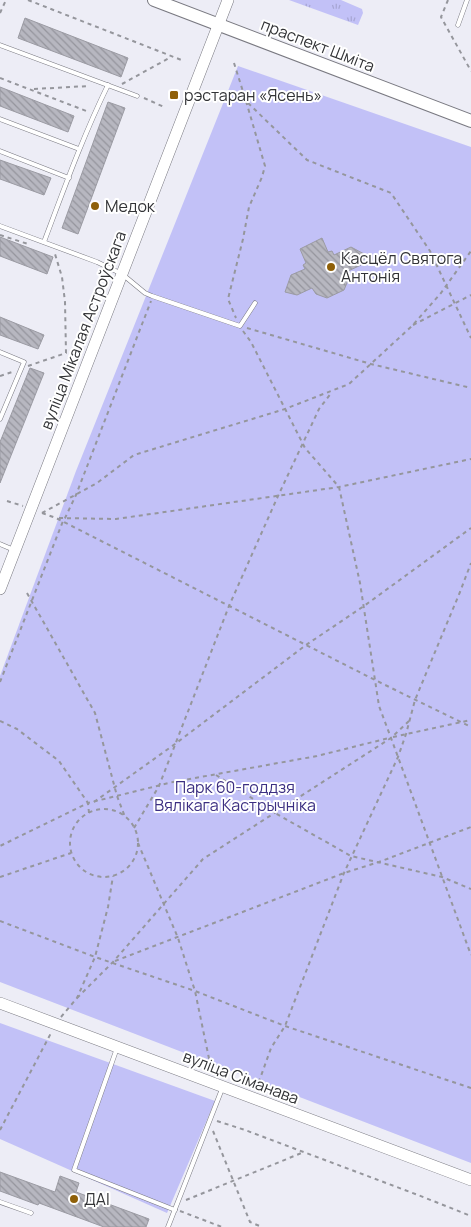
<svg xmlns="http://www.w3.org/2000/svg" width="471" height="1227" font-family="Manrope,sans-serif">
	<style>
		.grass { fill: url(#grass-tufts) }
		.park { fill: #c2c1f7 }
		.building { fill: url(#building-back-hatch); stroke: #9b9ba3 }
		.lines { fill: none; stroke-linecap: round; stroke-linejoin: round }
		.lane-casing { stroke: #797981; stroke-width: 5 }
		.secondary-casing { stroke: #797981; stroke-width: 12 }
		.primary-casing { stroke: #797981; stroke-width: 14 }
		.path { stroke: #95969c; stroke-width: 2; stroke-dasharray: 4 4; stroke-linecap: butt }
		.lane { stroke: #fff; stroke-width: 4 }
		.secondary { stroke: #fff; stroke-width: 11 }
		.primary { stroke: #fff; stroke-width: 12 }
		.poi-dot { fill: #8f6009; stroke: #fff; stroke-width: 2 }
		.labels { text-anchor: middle; stroke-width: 4; stroke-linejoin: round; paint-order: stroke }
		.street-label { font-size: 16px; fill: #323336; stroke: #fff }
		.poi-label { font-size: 16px; fill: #323336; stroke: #fff; text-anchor: start }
		.park-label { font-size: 16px; fill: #3c2f82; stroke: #fff }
	</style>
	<defs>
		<pattern id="grass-tufts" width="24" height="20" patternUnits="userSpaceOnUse" patternTransform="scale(1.25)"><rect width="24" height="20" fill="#c2c1f7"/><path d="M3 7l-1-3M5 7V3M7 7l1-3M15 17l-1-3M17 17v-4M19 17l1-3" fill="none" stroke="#a7a6d4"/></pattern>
		<pattern id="building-back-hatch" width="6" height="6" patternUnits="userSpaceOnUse" patternTransform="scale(1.25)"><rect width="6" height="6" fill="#b7b7c0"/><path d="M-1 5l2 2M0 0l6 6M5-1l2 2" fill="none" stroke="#95959d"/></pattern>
	</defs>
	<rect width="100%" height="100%" fill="#ededf6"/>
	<polygon class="grass" points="289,0 341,0 362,9 363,13 358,25"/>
	<g class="park">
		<polygon points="238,66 471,147 471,1163 0,982 0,676 76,471"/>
		<polygon points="0,1023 215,1101 167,1213 0,1139"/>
	</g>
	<g class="building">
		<polygon points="25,18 128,58 121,77 18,38"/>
		<polygon points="0,87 74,116 68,132 0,106"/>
		<polygon points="108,102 125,108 78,234 62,228"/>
		<polygon points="0,160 51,178 44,195 0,179"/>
		<polygon points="0,237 53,257 47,274 0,256"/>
		<polygon points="322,238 328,252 332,251 334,255 351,247 366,255 361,265 346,272 349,278 344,290 327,298 316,294 312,288 297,295 285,292 291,275 305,269 303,265 306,263 300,249"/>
		<polygon points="0,317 44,335 38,349 0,335"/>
		<polygon points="30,368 44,373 0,483 0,442"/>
		<polygon points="0,1172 55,1192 60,1176 79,1183 76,1192 149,1219 146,1227 104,1227 39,1203 38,1205 0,1191"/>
	</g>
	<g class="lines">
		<defs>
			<g id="lane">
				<polyline points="458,25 467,0"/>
				<polyline points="0,45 137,96"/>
				<polyline points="0,119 79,149"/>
				<polyline points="0,151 69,178"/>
				<polyline points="0,226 97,262 122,274 145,293 152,296 240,326 255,303"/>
				<path d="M44,242c20,-53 39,-106 64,-157"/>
				<polyline points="0,352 24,362 0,419"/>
				<polyline points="0,544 14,550"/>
				<polyline points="117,1048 74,1170 175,1210"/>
				<polyline points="0,1202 31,1213"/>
				<polyline points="168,1227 222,1089"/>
			</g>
			<g id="secondary">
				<polyline points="0,589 228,0"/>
				<polyline points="0,1003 471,1180"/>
			</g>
			<polyline id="primary" points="154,0 471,121"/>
		</defs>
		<use href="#lane" class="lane-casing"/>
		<use href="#secondary" class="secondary-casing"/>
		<use href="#primary" class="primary-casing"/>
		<g class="path">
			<polyline points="28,0 184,61"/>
			<polyline points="448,0 441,17 471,71"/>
			<polyline points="0,13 6,0"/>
			<polyline points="234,63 246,101 265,166 262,177 249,207 243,239 228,299 236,318"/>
			<polyline points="0,78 89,112"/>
			<polyline points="122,84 171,57"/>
			<polyline points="34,89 89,86"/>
			<polyline points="144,98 164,107"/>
			<polyline points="248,103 307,160 391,193 430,251 471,338"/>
			<polyline points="0,235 28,244"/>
			<polyline points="413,325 471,295"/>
			<polyline points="247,328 371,364 471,388"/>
			<polyline points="243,331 251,342 305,448 339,487 360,583 379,706 391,738 471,955"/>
			<polyline points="28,366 66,353 65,302 62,277 55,254"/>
			<polyline points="0,376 12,372"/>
			<polyline points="7,501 23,506"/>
			<polyline points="42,513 97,483 134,455 285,409 349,384 412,326 441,293 471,251"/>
			<polyline points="42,513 56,518 375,680 471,727"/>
			<polyline points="59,518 116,519 339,487 471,459"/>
			<polyline points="27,593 95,713 117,796 125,817"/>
			<polyline points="0,682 63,521 65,518 76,495 151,301"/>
			<polyline points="0,721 17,729 59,761 88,803 0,846"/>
			<polyline points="393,737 471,720"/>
			<polyline points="216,775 275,813 351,856 442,877 471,889"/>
			<polyline points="94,802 175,744 306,645 364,606 471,528"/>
			<circle cx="104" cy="843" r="34"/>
			<polyline points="89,813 88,803 173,782 317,756 389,738"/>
			<polyline points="134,828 159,786 229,606 278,496 319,409 332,392"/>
			<polyline points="138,843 178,938 195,991 212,1073"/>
			<polyline points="0,877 71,853"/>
			<polyline points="0,921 95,957 195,991 285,1026 471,1088"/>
			<polyline points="115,961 344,873 379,862 471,827"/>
			<polyline points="77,998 113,962 203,859 391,738 410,720"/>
			<polyline points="61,1017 77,998 95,957 108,907 113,876"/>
			<polyline points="256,1090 271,1048 285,1026 344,873 398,757 406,734 415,700 460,592 471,563"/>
			<polyline points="217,1121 245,1130 418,1195 471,1216"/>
			<polyline points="0,1130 51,1033"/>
			<polyline points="213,1131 250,1222 262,1227"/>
			<polyline points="186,1200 304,1152"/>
			<polyline points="180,1211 222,1227"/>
		</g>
		<use href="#lane" class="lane"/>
		<use href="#secondary" class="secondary"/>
		<use href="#primary" class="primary"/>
	</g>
	<g class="poi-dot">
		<rect x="169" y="90" width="10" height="10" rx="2.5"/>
		<circle cx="95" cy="206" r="5"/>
		<circle cx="331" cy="267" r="5"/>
		<circle cx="74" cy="1199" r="5"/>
	</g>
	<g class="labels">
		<g class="street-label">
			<text transform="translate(318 45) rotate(21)" y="6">праспект Шміта</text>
			<text transform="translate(83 330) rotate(-69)" y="6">вуліца Мікалая Астроўскага</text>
			<text transform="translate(241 1077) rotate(21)" y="6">вуліца Сіманава</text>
		</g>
		<g class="poi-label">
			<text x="184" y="101">рэстаран «Ясень»</text>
			<text x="105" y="212">Медок</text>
			<text x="341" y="264">Касцёл Святога<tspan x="341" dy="18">Антонія</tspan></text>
			<text x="84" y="1205">ДАІ</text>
		</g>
		<g class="park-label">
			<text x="235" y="793">Парк 60-годдзя<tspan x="235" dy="18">Вялікага Кастрычніка</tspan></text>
		</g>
	</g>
</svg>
